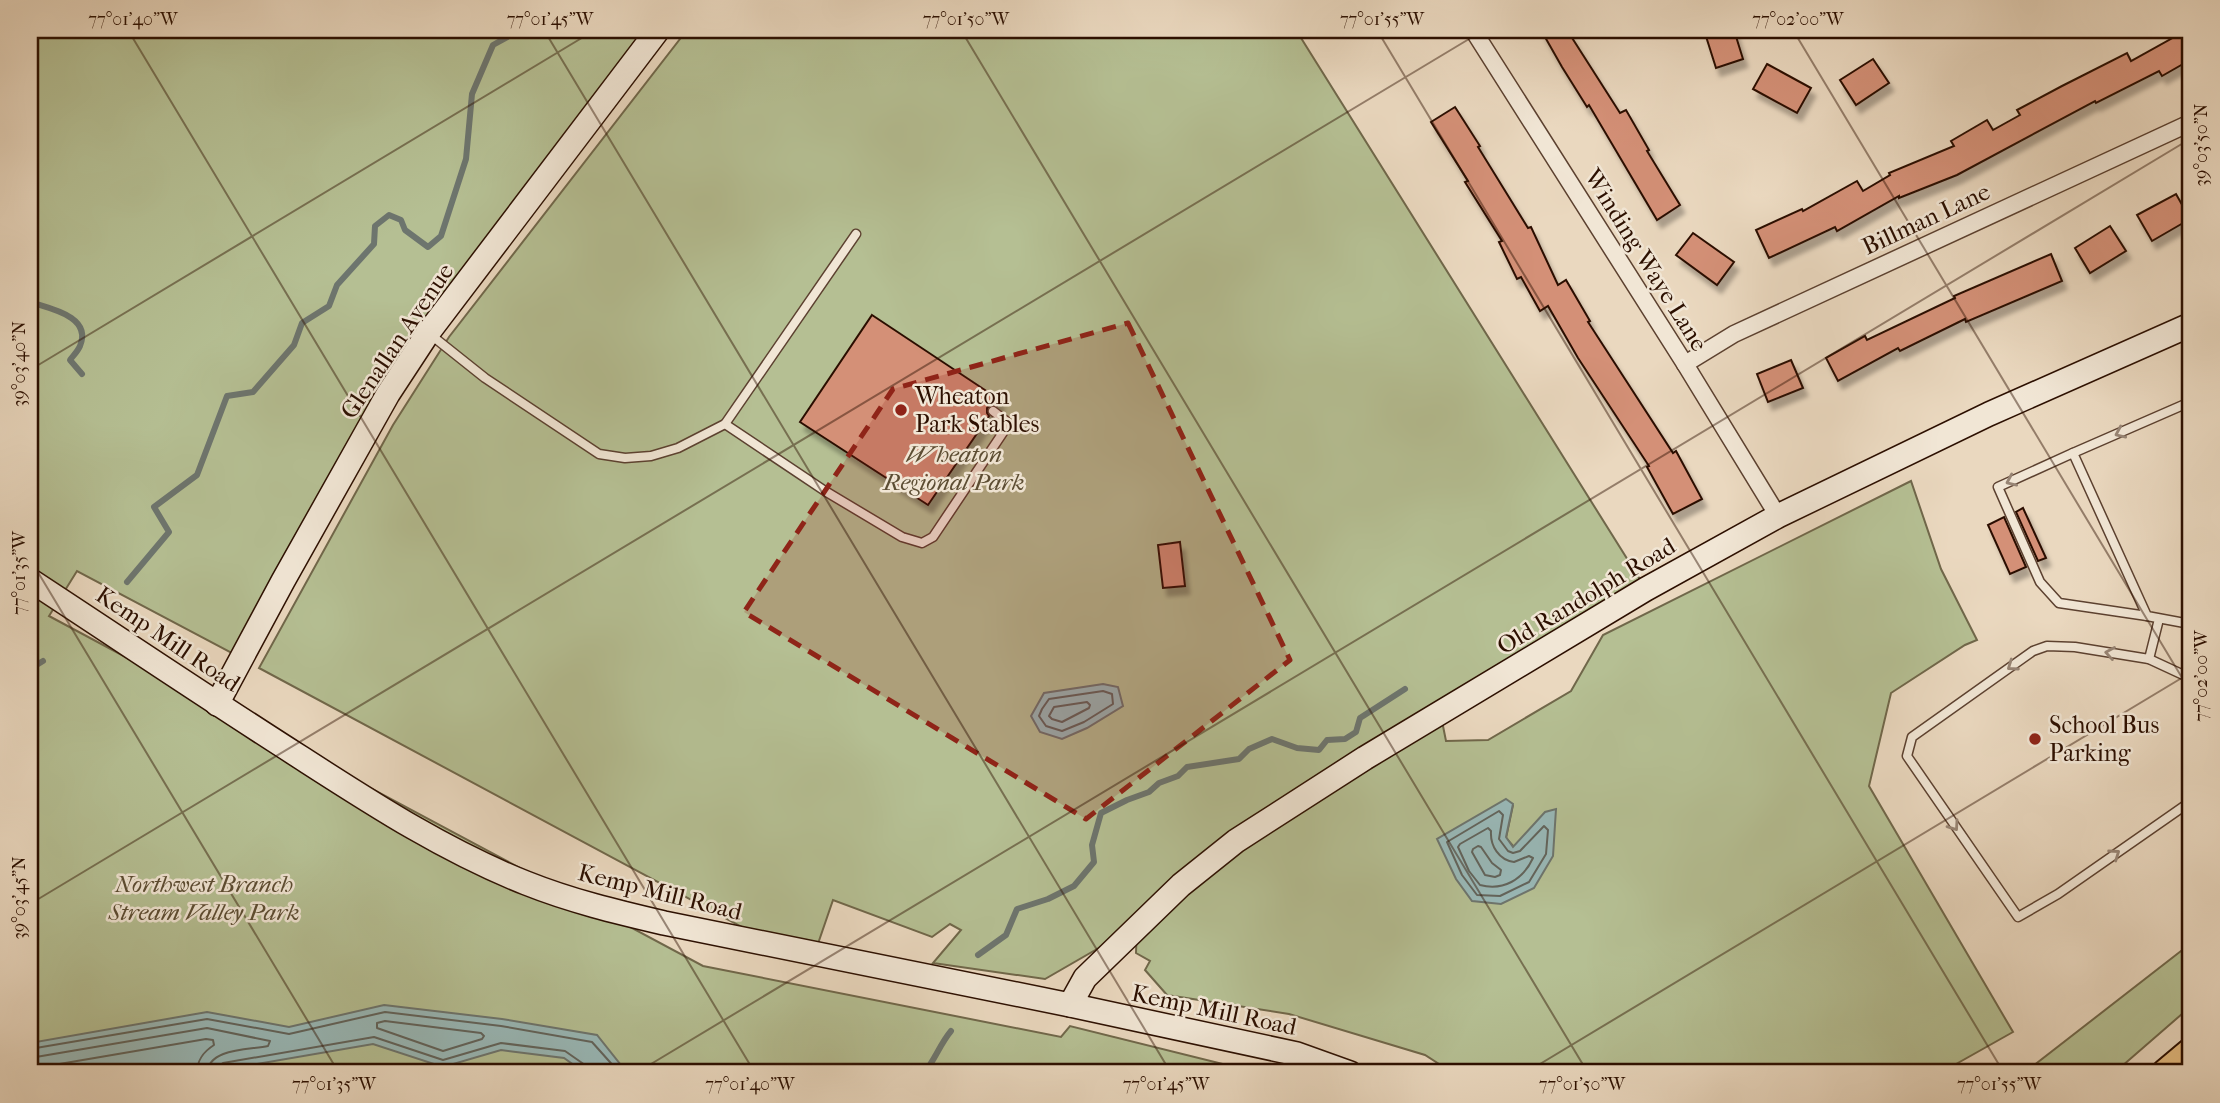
<svg xmlns="http://www.w3.org/2000/svg" width="2220" height="1103" font-family="'IM FELL French Canon',serif">
	<style>
		.green { fill: #b5bf93; stroke: #70674a; stroke-width: 2; fill-rule: evenodd }
		.water { fill: #99b9b8; stroke: #6d756e; stroke-width: 2 }
		.lines { fill: none; stroke-linecap: round; stroke-linejoin: round }
		.shore { stroke: #62645c; stroke-width: 2 }
		.stream { stroke: #6d756e; stroke-width: 6 }
		.building { fill: #d49077; stroke: #2c0f00; stroke-width: 2; filter: url(#shadow) }
		.lane-casing { stroke: #5c4130; stroke-width: 11 }
		.street-casing { stroke: #5c4130; stroke-width: 19 }
		.secondary-casing { stroke: #2c0f00; stroke-width: 26 }
		.primary-casing { stroke: #2c0f00; stroke-width: 30 }
		.lane { stroke: #f1e6d5; stroke-width: 8 }
		.street { stroke: #f1e6d5; stroke-width: 16 }
		.secondary { stroke: #f1e6d5; stroke-width: 23 }
		.primary { stroke: #e5bc80; stroke-width: 26 }
		.oneway { stroke: #988575 }
		.marked { fill: #8f2418; fill-opacity: 0.2; stroke: #8f2418; stroke-width: 5; stroke-dasharray: 14 9; stroke-linejoin: round }
		.ticks { fill: none; stroke: #2c0f00; stroke-width: 2; stroke-opacity: 0.45 }
		.poi-dot { fill: #8f2418; stroke: #f1e6d5; stroke-width: 2.5 }
		.labels { text-anchor: middle; stroke-width: 5; stroke-linejoin: round; paint-order: stroke }
		.street-label { font-size: 24px; fill: #2c0f00; stroke: #f1e6d5 }
		.poi-label { font-size: 24px; fill: #2c0f00; stroke: #f1e6d5; text-anchor: start }
		.park-label { font-size: 24px; font-style: italic; fill: #5c4d33; stroke: #f1e6d5 }
		.neatline { fill: none; stroke: #2c0f00; stroke-width: 2.5 }
		.ticks-label { font-size: 18px; text-anchor: middle; fill: #2c0f00 }
	</style>
	<defs>
		<filter id="shadow"><feDropShadow dx="4.5" dy="8" stdDeviation="2" flood-color="#0004"/></filter>
	</defs>
	<rect width="100%" height="100%" fill="#ead8bf"/>
	<filter id="stains"><feTurbulence type="fractalNoise" baseFrequency=".00286" numOctaves="4"/><feColorMatrix values="0 0 0 0 .2 0 0 0 0 .09 0 0 0 0 .02 0 0 0 .5 -.17"/></filter>
	<radialGradient id="worn" r=".72"><stop offset=".6" stop-color="#630" stop-opacity="0"/><stop offset="1" stop-color="#630" stop-opacity=".3"/></radialGradient>
	<g class="green">
		<polygon points="30,30 664,30 434,327 243,659 77,571 49,616 703,966 1061,1037 1070,1026 1259,1073 30,1073"/>
		<path d="M687,30h609l350,559 -205,127 5,25 42,-1 83,-49 32,-56 308,-154 30,88 36,71 -12,5 -74,48 -22,93 144,246 -73,41h-487l-28,-18 -136,-41 -122,-19 -22,-25 5,-9 -14,-8 1,-27 -92,53 -112,-16 28,-33 -11,-6 -18,13 -99,-37 -22,64 -552,-296 134,-243 56,-88zM1513,805l-7,33 8,9 13,-13 -29,40z"/>
		<polygon points="2190,944 2190,1007 2114,1073 2024,1073"/>
	</g>
	<g class="water">
		<polygon points="1103,684 1118,687 1123,706 1087,728 1062,739 1040,732 1031,716 1044,693"/>
		<polygon points="1506,799 1513,804 1506,837 1513,847 1545,812 1556,809 1553,856 1534,888 1501,904 1472,901 1456,879 1437,839"/>
		<polygon points="384,1005 502,1019 597,1035 621,1065 661,1073 585,1073 564,1058 501,1050 443,1067 373,1044 205,1073 30,1073 30,1043 207,1012 289,1027"/>
	</g>
	<g class="lines">
		<g class="shore">
			<polygon points="1103,691 1112,694 1113,704 1084,722 1062,731 1046,726 1039,716 1042,709 1049,699"/>
			<polygon points="1087,702 1090,705 1089,708 1062,722 1052,719 1049,716 1054,707"/>
			<polygon points="1499,811 1503,815 1499,839 1508,851 1513,853 1520,851 1544,826 1548,830 1546,854 1529,882 1500,896 1477,895 1462,875 1447,842"/>
			<path d="M1488,828l3,3c-1,15 8,29 23,31l15,-6 4,2c-10,22 -30,33 -53,27l-11,-14 -11,-24 2,-3z"/>
			<polygon points="1478,846 1481,847 1492,863 1501,870 1500,875 1495,877 1485,875 1472,852 1473,849"/>
			<polygon points="385,1021 481,1033 484,1036 482,1039 443,1051 377,1028 377,1023"/>
			<polyline points="30,1049 207,1019 289,1034 385,1012 501,1026 592,1042 617,1070 627,1073"/>
			<path d="M30,1058l177,-30 63,13 -2,5c-20,4 -59,2 -61,27"/>
			<path d="M30,1069l176,-30 7,1 1,5c-11,7 -17,15 -17,28"/>
			<polyline points="216,1073 217,1067 223,1063 374,1037 443,1060 501,1043 565,1051 585,1065 588,1073"/>
		</g>
		<g class="stream">
			<path d="M30,278l3,25c19,6 59,14 47,43 -2,5 -7,10 -10,14l12,14"/>
			<polyline points="127,582 169,532 154,507 197,475 227,396 253,392 294,345 302,323 329,306 337,285 374,244 375,226 389,215 401,220 405,230 428,247 441,236 466,159 472,94 493,45 520,30"/>
			<polyline points="30,669 43,661"/>
			<polyline points="978,955 1006,935 1017,909 1048,899 1074,886 1094,862 1092,845 1101,813 1127,800 1149,792 1159,783 1178,776 1187,767 1239,759 1249,749 1272,739 1297,748 1319,750 1327,740 1345,739 1356,732 1360,718 1405,689"/>
			<path d="M924,1073c11,-13 16,-29 27,-42"/>
		</g>
	</g>
	<g class="building">
		<polygon points="1541,30 1567,30 1620,113 1626,110 1649,150 1647,151 1680,205 1657,220 1589,105 1587,107 1562,67"/>
		<polygon points="1704,30 1734,30 1743,59 1716,68"/>
		<polygon points="2187,30 2190,30 2190,60 2162,76 2159,71 2096,103 2095,101 1957,175 1899,198 1899,196 1837,231 1835,227 1769,258 1756,230 1802,209 1803,211 1857,181 1863,191 1890,175 1889,173 1954,146 1951,141 1987,120 1993,130 2020,115 2017,110 2062,86 2127,53 2131,61"/>
		<polygon points="1873,59 1889,83 1856,105 1840,80"/>
		<polygon points="1767,64 1811,88 1797,113 1753,89"/>
		<polygon points="1455,107 1480,146 1478,147 1528,228 1531,227 1558,285 1566,280 1590,321 1588,322 1673,453 1676,451 1702,499 1673,514 1647,467 1649,466 1578,358 1548,306 1540,311 1521,277 1517,279 1499,242 1502,241 1465,182 1468,181 1431,122"/>
		<polygon points="2176,194 2190,219 2152,241 2137,215"/>
		<polygon points="2110,226 2126,251 2090,273 2075,248"/>
		<polygon points="1693,233 1734,262 1717,285 1676,255"/>
		<polygon points="2051,254 2062,281 1966,322 1965,319 1900,351 1898,348 1838,381 1826,358 1865,336 1867,340 1955,298 1954,296"/>
		<polygon points="872,315 1000,400 997,406 991,405 987,408 987,413 989,416 928,505 800,422"/>
		<polygon points="1791,360 1803,388 1768,402 1757,374"/>
		<polygon points="2023,508 2046,558 2038,561 2016,512"/>
		<polygon points="2004,517 2026,567 2010,574 1988,525"/>
		<polygon points="1180,542 1185,586 1163,588 1158,545"/>
	</g>
	<g class="lines">
		<defs>
			<g id="lane">
				<polyline points="431,335 485,378 599,454 625,458 651,456 678,448 725,424 856,234"/>
				<polyline points="2190,402 2073,453 2147,616 2190,624"/>
				<polyline points="725,424 825,491 902,537 922,543 933,537 1004,431 1006,421 993,411"/>
				<polyline points="2073,453 1998,487 2040,582 2059,603 2147,616"/>
				<polyline points="2149,659 2159,619"/>
				<polyline points="2190,678 2149,659 2075,647 2047,646 2033,651 1912,737 1907,756 2018,917 2058,894 2190,802"/>
			</g>
			<g id="street">
				<polyline points="1473,30 1685,364 1778,516"/>
				<polyline points="1685,364 1734,334 2190,123"/>
			</g>
			<g id="secondary">
				<path d="M30,580c90,59 179,119 270,177 73,47 145,94 226,126 45,18 91,29 138,40l406,82 227,49 53,19"/>
				<polyline points="217,704 283,581 388,394 428,333 658,30"/>
				<polyline points="1070,1005 1085,978 1181,885 1236,841 1365,758 1646,589 1778,516 1989,414 2190,325"/>
			</g>
			<polyline id="primary" points="2165,1073 2190,1052"/>
		</defs>
		<use href="#lane" class="lane-casing"/>
		<use href="#street" class="street-casing"/>
		<use href="#secondary" class="secondary-casing"/>
		<use href="#primary" class="primary-casing"/>
		<use href="#lane" class="lane"/>
		<use href="#street" class="street"/>
		<use href="#secondary" class="secondary"/>
		<use href="#primary" class="primary"/>
	</g>
	<defs><path id="oneway-chevron" d="M-2-3.5L2.5 0L-2 3.5" fill="none" stroke-width="1.6" stroke-linecap="round" stroke-linejoin="round" transform="scale(1.75)"/></defs>
	<g class="oneway">
		<use href="#oneway-chevron" transform="translate(2120 433) rotate(156)"/>
		<use href="#oneway-chevron" transform="translate(2011 481) rotate(156)"/>
		<use href="#oneway-chevron" transform="translate(2110 653) rotate(-170)"/>
		<use href="#oneway-chevron" transform="translate(2012 666) rotate(145)"/>
		<use href="#oneway-chevron" transform="translate(1954 826) rotate(55)"/>
		<use href="#oneway-chevron" transform="translate(2115 854) rotate(-35)"/>
	</g>
	<path class="marked" d="M1128,323l162,337 -204,159 -342,-207 149,-223z"/>
	<path class="ticks" d="M128,30l627,1043M544,30l627,1043M961,30l627,1043M1377,30l627,1043M1793,30l397,661M30,370l565,-340M30,559l309,514M30,904l1454,-874M636,1073l1554,-934M1525,1073l665,-400"/>
	<g class="poi-dot">
		<circle cx="901" cy="410" r="7"/>
		<circle cx="2035" cy="739" r="7"/>
	</g>
	<g class="labels">
		<g class="street-label">
			<text transform="translate(1926 219) rotate(-25)" y="8">Billman Lane</text>
			<text transform="translate(1646 260) rotate(58)" y="8">Winding Waye Lane</text>
			<text transform="translate(397 341) rotate(-56)" y="8">Glenallan Avenue</text>
			<text transform="translate(1586 596) rotate(-31)" y="8">Old Randolph Road</text>
			<text transform="translate(168 639) rotate(34)" y="8">Kemp Mill Road</text>
			<text transform="translate(660 892) rotate(14)" y="8">Kemp Mill Road</text>
			<text transform="translate(1214 1010) rotate(12)" y="8">Kemp Mill Road</text>
		</g>
		<g class="poi-label">
			<text x="915" y="404">Wheaton<tspan x="915" dy="28">Park Stables</tspan></text>
			<text x="2049" y="733">School Bus<tspan x="2049" dy="28">Parking</tspan></text>
		</g>
		<g class="park-label">
			<text x="954" y="462">Wheaton<tspan x="954" dy="28">Regional Park</tspan></text>
			<text x="204" y="892">Northwest Branch<tspan x="204" dy="28">Stream Valley Park</tspan></text>
		</g>
	</g>
	<rect width="2220" height="1103" fill="none" stroke="#ead8bf" stroke-width="77"/>
	<rect x="38" y="38" width="2144" height="1026" class="neatline"/>
	<g class="ticks-label">
		<text x="133" y="25">77°01'40"W</text>
		<text x="550" y="25">77°01'45"W</text>
		<text x="966" y="25">77°01'50"W</text>
		<text x="1382" y="25">77°01'55"W</text>
		<text x="1798" y="25">77°02'00"W</text>
		<text transform="translate(2201 145) rotate(-90)" y="6">39°03'50"N</text>
		<text transform="translate(19 364) rotate(-90)" y="6">39°03'40"N</text>
		<text transform="translate(19 573) rotate(-90)" y="6">77°01'35"W</text>
		<text transform="translate(2201 676) rotate(-90)" y="6">77°02'00"W</text>
		<text transform="translate(19 898) rotate(-90)" y="6">39°03'45"N</text>
		<text x="334" y="1090">77°01'35"W</text>
		<text x="750" y="1090">77°01'40"W</text>
		<text x="1166" y="1090">77°01'45"W</text>
		<text x="1582" y="1090">77°01'50"W</text>
		<text x="1999" y="1090">77°01'55"W</text>
	</g>
	<rect width="100%" height="100%" filter="url(#stains)"/>
	<rect width="100%" height="100%" fill="url(#worn)"/>
</svg>
